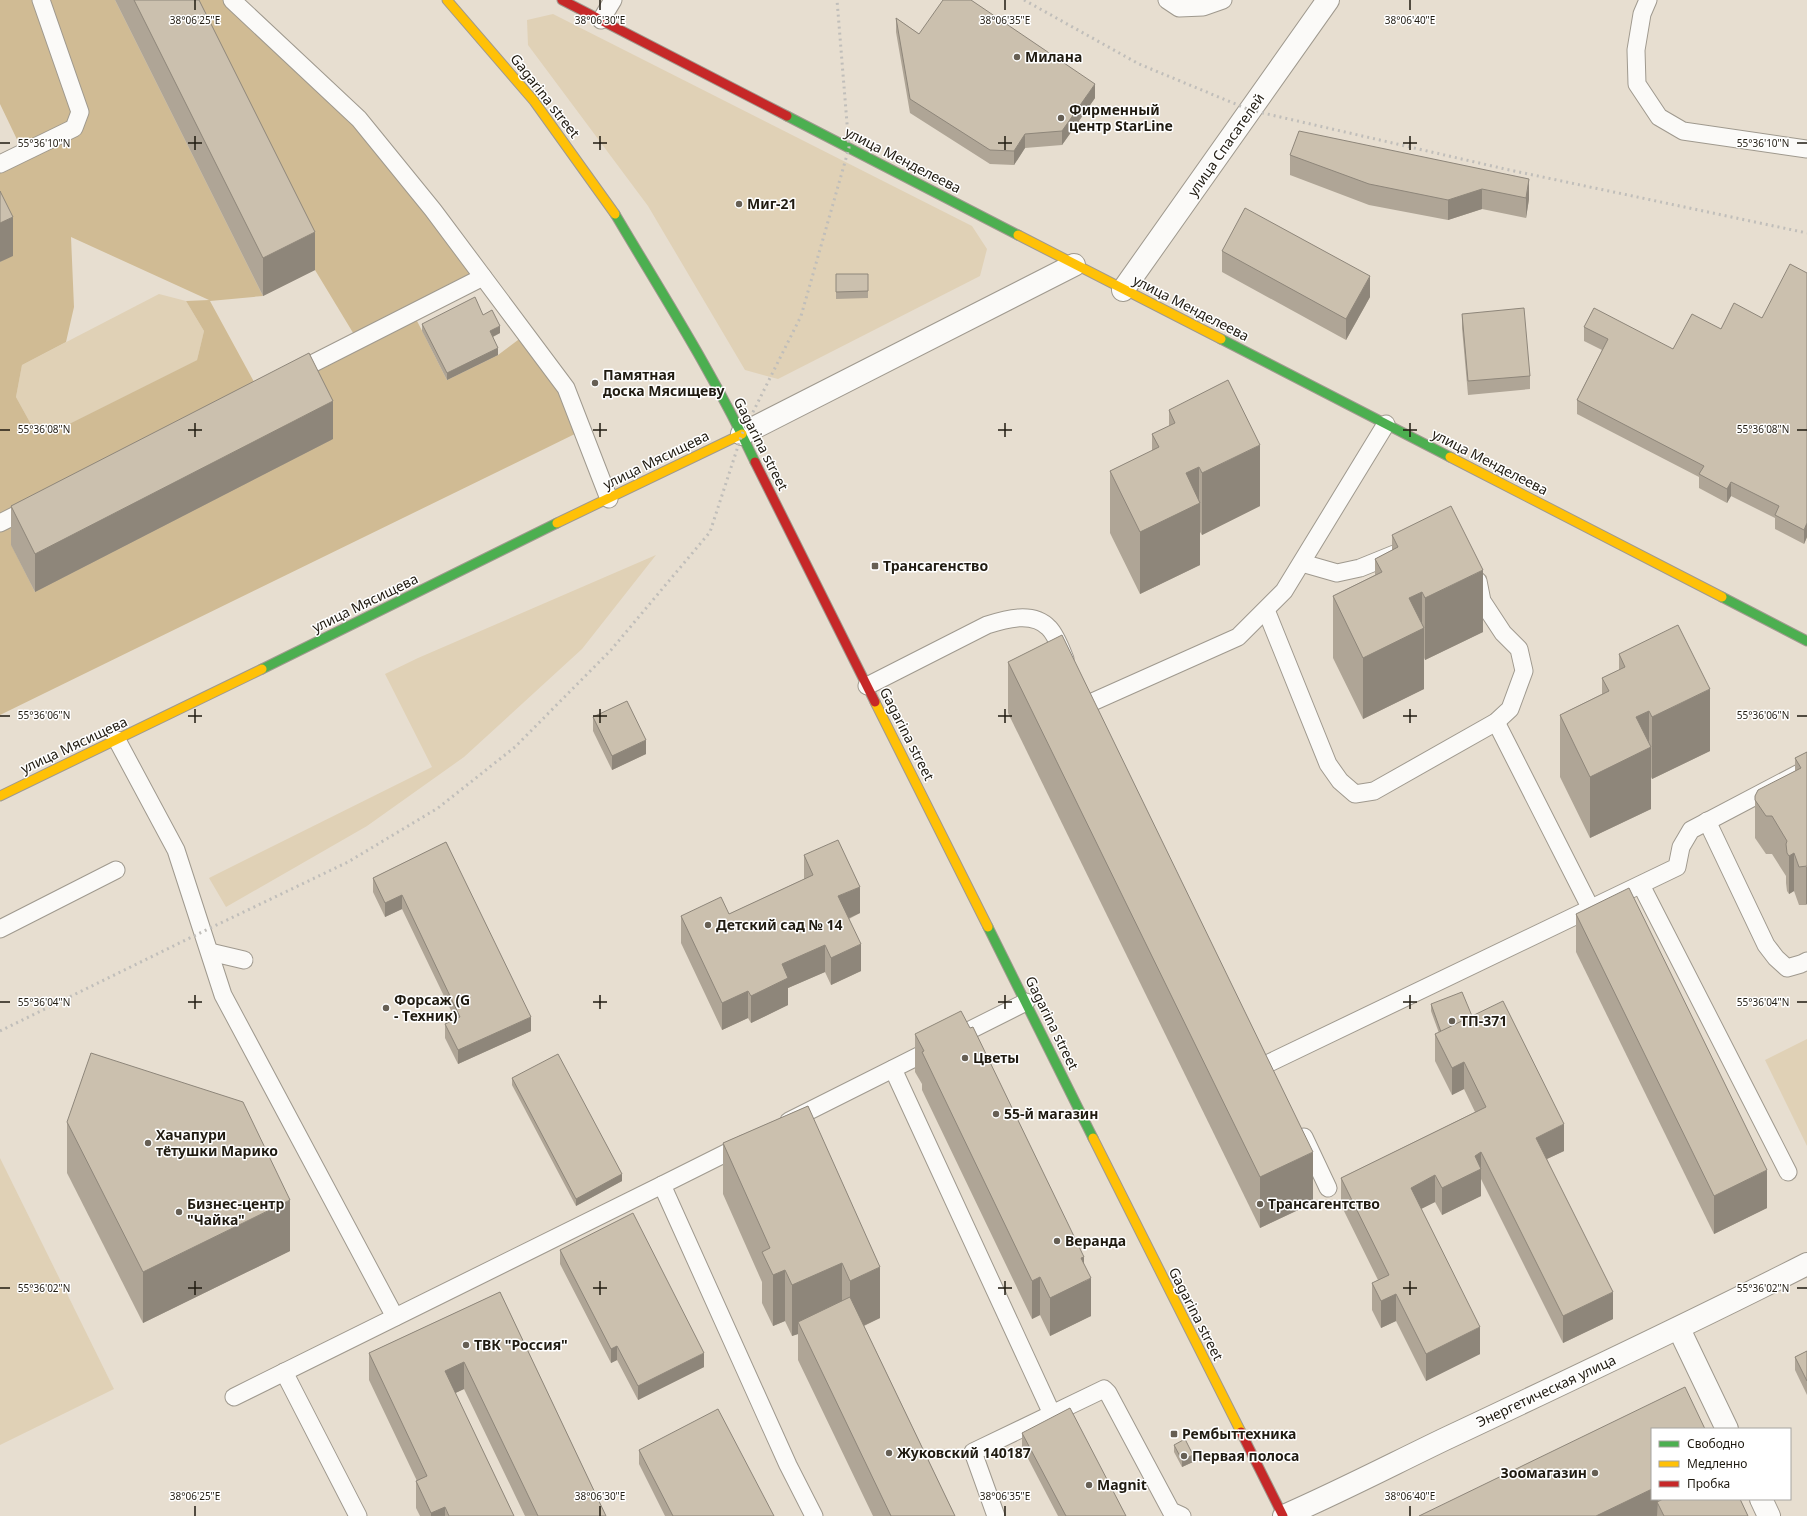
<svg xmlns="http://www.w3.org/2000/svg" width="1807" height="1516" font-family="'Noto Sans',sans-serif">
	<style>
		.green { fill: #e0d1b6 }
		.forest { fill: #d0bb94; fill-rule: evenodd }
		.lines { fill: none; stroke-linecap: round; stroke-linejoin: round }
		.lane-casing { stroke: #9f998e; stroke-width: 19 }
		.street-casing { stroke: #9f998e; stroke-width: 24 }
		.fast-casing { stroke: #9f998e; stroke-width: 11 }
		.slow-casing { stroke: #9f998e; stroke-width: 11 }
		.jam-casing { stroke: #9f998e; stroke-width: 11 }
		.lane { stroke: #fbfaf8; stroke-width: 17 }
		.street { stroke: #fbfaf8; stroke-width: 22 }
		.fast { stroke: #4caf50; stroke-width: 9 }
		.slow { stroke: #ffc107; stroke-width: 9 }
		.jam { stroke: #c62828; stroke-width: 9 }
		.rail { stroke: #c0beba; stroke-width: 3; stroke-dasharray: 2 4; stroke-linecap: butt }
		.wall { fill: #afa596 }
		.shaded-wall { fill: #8e867a }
		.building { fill: #cbc0ae; stroke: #8e867a }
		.ticks { fill: none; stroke: #201b11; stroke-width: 1.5 }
		.poi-dot { fill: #665f54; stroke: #fff; stroke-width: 1.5 }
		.labels { text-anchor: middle; stroke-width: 3; stroke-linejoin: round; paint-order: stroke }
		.poi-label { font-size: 14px; font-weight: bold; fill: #201b11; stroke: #fff; text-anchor: start }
		.street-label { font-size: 14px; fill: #201b11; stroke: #fff }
		.ticks-label { font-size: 10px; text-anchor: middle; fill: #201b11; stroke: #fff; stroke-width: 3; stroke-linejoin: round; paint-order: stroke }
	</style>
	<rect width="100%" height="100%" fill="#e7ded0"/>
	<g class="green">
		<polygon points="553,14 972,226 987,249 980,276 778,379 745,370 648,206 528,45 527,20"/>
		<polygon points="159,294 186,301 204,331 197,360 51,433 32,426 16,397 22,365"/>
		<polygon points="656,555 582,649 464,757 367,826 226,907 209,878 432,767 385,674 418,658"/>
		<polygon points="1807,1039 1807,1146 1765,1060"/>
		<polygon points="0,1158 114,1389 0,1445"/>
	</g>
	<path class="forest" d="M0,0h115l148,296 -53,5 49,90 -248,153 24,48 273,-226 50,-25 -43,-71 -135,-270h52l127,119 124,158 -70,36 34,67 51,-25 28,-21 57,96 -583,285v-453l12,-7 -12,-26v-65l23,-12 -23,-48zM71,237l138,63 -23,1 18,30 -7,29 -146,73 -19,-7 -16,-29 6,-32 44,-23 8,-35z"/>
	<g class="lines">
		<defs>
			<g id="lane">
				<polyline points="232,0 359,119 433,210 566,388 609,499"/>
				<polyline points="1167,0 1179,8 1203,7 1223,0"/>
				<polyline points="1648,0 1642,14 1636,50 1637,84 1659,117 1683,131 1807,149"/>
				<polyline points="601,20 613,0"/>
				<polyline points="0,164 74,128 80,112 41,0"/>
				<polyline points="294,373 483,277"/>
				<polyline points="0,523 32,507"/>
				<polyline points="1302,563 1337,573 1360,568 1397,553"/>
				<polyline points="1266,610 1328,764 1340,781 1355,794 1374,791 1496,722 1510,709 1524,671 1519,649 1503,633 1482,601 1478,581"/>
				<path d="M867,686l120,-61c19,-6 46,-14 62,3 7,7 12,21 16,31"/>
				<polyline points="1088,704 1238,637 1284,591 1386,424"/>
				<polyline points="1496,722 1591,909"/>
				<polyline points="117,740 176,850 223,995 395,1317"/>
				<polyline points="1707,821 1766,945 1776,958 1787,968 1801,964 1807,961"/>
				<polyline points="1641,885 1788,1172"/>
				<polyline points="0,929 116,870"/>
				<polyline points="210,952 244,960"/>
				<polyline points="1269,1063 1677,867 1681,847 1691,830 1807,769"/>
				<polyline points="893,1069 1052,1414"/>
				<polyline points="789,1121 1026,1002"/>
				<polyline points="1304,1137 1328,1188"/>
				<polyline points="744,1144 662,1185 788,1465 814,1516"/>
				<polyline points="284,1372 358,1516"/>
				<polyline points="234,1397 662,1185"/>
				<polyline points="996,1516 973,1452 1104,1389 1108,1393 1171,1511 1182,1516"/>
			</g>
			<g id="street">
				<polyline points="1123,290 1328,0"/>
				<polyline points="742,434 1074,265"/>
				<polyline points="1679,1329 1727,1429"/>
				<polyline points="1761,1499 1769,1516"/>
				<path d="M1284,1516c55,-24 107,-51 161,-77 121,-57 242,-114 362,-175"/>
			</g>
			<g id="fast">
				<polyline points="787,116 1018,235"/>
				<path d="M615,214c48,81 100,162 140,248"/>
				<polyline points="1221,339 1450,457"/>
				<polyline points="1722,597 1807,641"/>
				<polyline points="262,669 557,523"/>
				<polyline points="988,927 1093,1138"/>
			</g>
			<g id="slow">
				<polyline points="447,0 534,101 615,214"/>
				<polyline points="1018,235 1221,339"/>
				<polyline points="1450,457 1722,597"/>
				<polyline points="557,523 742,434"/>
				<polyline points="875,702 988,927"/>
				<polyline points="0,796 262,669"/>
				<polyline points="1093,1138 1241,1432"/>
			</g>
			<g id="jam">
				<polyline points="562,0 787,116"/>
				<polyline points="755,462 875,702"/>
				<polyline points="1241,1432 1283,1516"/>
			</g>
		</defs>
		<use href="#lane" class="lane-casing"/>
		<use href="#street" class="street-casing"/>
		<use href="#fast" class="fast-casing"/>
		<use href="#slow" class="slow-casing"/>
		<use href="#jam" class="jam-casing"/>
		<use href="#lane" class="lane"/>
		<use href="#street" class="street"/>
		<use href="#fast" class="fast"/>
		<use href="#slow" class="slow"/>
		<use href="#jam" class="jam"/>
		<g class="rail">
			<polyline points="1024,0 1139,64 1250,110 1505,169 1807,233"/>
			<polyline points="0,1031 204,931 348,862 438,808 515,747 611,650 710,532 742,434 801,316 849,148 837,0"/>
		</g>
	</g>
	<g class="wall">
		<polygon points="115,0 199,0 315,270 263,296"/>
		<polygon points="896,18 919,34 1095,98 1062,145 1025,148 1014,165 990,164 910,113 896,32"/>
		<polygon points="1290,155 1529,179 1529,199 1526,218 1482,209 1448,220 1369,205 1290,175"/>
		<polygon points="1222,251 1370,297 1346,340 1222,272"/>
		<polygon points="1807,273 1807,537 1804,544 1775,529 1775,518 1731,496 1727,503 1699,488 1699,477 1577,414 1577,400 1602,350 1584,341 1584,327 1673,349 1721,329 1762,318"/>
		<polygon points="836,274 868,274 868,298 836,299"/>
		<polygon points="1462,314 1530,376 1530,389 1468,395 1462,328"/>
		<polygon points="483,315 500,333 493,337 498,355 447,380 422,331 422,324"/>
		<polygon points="1169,410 1260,506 1202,535 1200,532 1200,565 1140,594 1110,533 1110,471 1152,451 1152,434 1169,426"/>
		<polygon points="333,439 35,592 11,545 11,506"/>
		<polygon points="1392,535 1483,632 1425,660 1424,658 1424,689 1363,719 1333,658 1333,596 1375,575 1375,559 1392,550"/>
		<polygon points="1619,654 1710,751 1652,779 1651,777 1651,809 1590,838 1560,777 1560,715 1602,694 1602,678 1619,670"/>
		<polygon points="1008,662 1313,1203 1260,1228 1008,713"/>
		<polygon points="593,717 646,754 612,770 593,731"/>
		<polygon points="1807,752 1806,905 1799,905 1794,891 1789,894 1787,891 1786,883 1786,876 1772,854 1766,854 1755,838 1755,796 1795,771 1795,758"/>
		<polygon points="446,842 531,1031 458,1064 445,1038 445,1024 455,1019 402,909 385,917 373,892 373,878"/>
		<polygon points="804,855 860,913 849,919 861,971 831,985 825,972 788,988 788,1005 751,1023 748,1018 722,1030 681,943 681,916 729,914 804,879"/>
		<polygon points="1576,914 1767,1208 1714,1234 1576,952"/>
		<polygon points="1431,1004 1472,1016 1564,1151 1547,1159 1613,1319 1563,1343 1481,1179 1481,1196 1442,1215 1435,1202 1421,1209 1480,1354 1426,1381 1396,1321 1381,1328 1372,1310 1372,1283 1378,1280 1341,1205 1341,1178 1475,1112 1464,1089 1452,1095 1435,1061 1435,1034 1439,1033 1431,1011"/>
		<polygon points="915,1034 1084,1264 1091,1316 1050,1336 1040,1315 1032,1319 922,1090 922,1084 915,1072"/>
		<polygon points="512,1078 622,1181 576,1206 512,1085"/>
		<polygon points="808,1106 880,1318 864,1326 955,1516 873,1516 798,1360 798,1334 792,1336 785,1321 773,1326 762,1303 762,1282 723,1194 723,1143"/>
		<polygon points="67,1122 290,1251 143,1323 67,1173"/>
		<polygon points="560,1250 704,1367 638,1400 617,1360 611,1363 560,1264"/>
		<polygon points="500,1292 606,1516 525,1516 464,1389 455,1393 514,1516 420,1516 416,1508 416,1481 417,1481 369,1380 369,1353"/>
		<polygon points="1807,1351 1807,1395 1795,1370 1795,1357"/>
		<polygon points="1652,1429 1652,1499 1740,1499 1748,1516 1419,1516"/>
		<polygon points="1022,1433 1126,1516 1058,1516 1022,1447"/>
		<polygon points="1174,1445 1193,1462 1182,1467 1174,1452"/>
		<polygon points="639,1450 774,1516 665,1516 639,1464"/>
	</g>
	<g class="shaded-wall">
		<polygon points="1095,84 1095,98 1062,145 1062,131"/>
		<polygon points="1025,134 1025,148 1014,165 1014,151"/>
		<polygon points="1529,179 1529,199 1526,218 1526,198"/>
		<polygon points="1482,189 1482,209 1448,220 1448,200"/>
		<polygon points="13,217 13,256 0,262 0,223"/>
		<polygon points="315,232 315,270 263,296 263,258"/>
		<polygon points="1370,276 1370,297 1346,340 1346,319"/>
		<polygon points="500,326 500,333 490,338 490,331"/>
		<polygon points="498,348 498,355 447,380 447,373"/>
		<polygon points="333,401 333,439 35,592 35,554"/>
		<polygon points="1260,445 1260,506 1202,535 1202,473"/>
		<polygon points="1199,467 1199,504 1200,503 1200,565 1140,594 1140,532 1186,473"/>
		<polygon points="1731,482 1731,496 1727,503 1727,489"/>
		<polygon points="1807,523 1807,537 1804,544 1804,530"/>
		<polygon points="1483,570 1483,632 1425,660 1425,598"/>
		<polygon points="1422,592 1422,629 1424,628 1424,689 1363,719 1363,658 1409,598"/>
		<polygon points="1710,689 1710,751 1652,779 1652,717"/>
		<polygon points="1649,711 1649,748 1651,747 1651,809 1590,838 1590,777 1636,717"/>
		<polygon points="646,740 646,754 612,770 612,756"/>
		<polygon points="1794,853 1794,891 1789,894 1789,856"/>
		<polygon points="1807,866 1807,904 1806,905 1806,867"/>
		<polygon points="860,887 860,913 838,923 838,896"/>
		<polygon points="402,895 402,909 385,917 385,903"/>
		<polygon points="861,944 861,971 831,985 831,958"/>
		<polygon points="825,945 825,972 788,988 788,1005 751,1023 751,996 782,964"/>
		<polygon points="748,991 748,1018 722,1030 722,1003"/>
		<polygon points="531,1017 531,1031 458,1064 458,1050"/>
		<polygon points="1464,1062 1464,1089 1452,1095 1452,1068"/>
		<polygon points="1564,1124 1564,1151 1536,1164 1536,1138"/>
		<polygon points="1313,1152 1313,1203 1260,1228 1260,1177"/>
		<polygon points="1481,1152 1481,1196 1442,1215 1442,1188 1475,1156"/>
		<polygon points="1767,1170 1767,1208 1714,1234 1714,1196"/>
		<polygon points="622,1174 622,1181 576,1206 576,1199"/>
		<polygon points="1435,1175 1435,1202 1411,1214 1411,1188"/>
		<polygon points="290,1200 290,1251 143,1323 143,1272"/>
		<polygon points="1084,1257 1084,1282 1091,1278 1091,1316 1050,1336 1050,1298 1081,1258"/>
		<polygon points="842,1263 842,1314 798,1322 798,1334 792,1336 792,1285"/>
		<polygon points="880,1267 880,1318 850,1332 850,1281"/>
		<polygon points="785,1270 785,1321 773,1326 773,1275"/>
		<polygon points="1040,1277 1040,1315 1032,1319 1032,1281"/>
		<polygon points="1613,1292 1613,1319 1563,1343 1563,1316"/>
		<polygon points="1396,1294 1396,1321 1381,1328 1381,1301"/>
		<polygon points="1480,1327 1480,1354 1426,1381 1426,1354"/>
		<polygon points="617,1346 617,1360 611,1363 611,1349"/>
		<polygon points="704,1353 704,1367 638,1400 638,1386"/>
		<polygon points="464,1362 464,1389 445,1398 445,1371"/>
		<polygon points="1193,1455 1193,1462 1182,1467 1182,1460"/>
		<polygon points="1652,1489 1652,1499 1658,1499 1657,1516 1596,1516"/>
		<polygon points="445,1507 445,1516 431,1516 431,1513"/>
	</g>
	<g class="building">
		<polygon points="134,0 199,0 315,232 263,258"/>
		<polygon points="943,0 971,0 1095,84 1062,131 1025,134 1014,151 990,150 910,99 896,18 919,34"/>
		<polygon points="1299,131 1529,179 1526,198 1482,189 1448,200 1369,184 1290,155"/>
		<polygon points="0,191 13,217 0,223"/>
		<polygon points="1245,208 1370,276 1346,319 1222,251"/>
		<polygon points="1790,264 1807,273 1807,523 1804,530 1775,515 1779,506 1731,482 1727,489 1699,474 1704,466 1577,400 1608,339 1584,327 1594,308 1673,349 1692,314 1721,329 1734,303 1762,318"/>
		<polygon points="836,274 868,274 868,291 836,292"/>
		<polygon points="475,297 483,315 492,310 500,326 490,331 498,348 447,373 422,324"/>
		<polygon points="1524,308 1530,376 1468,381 1462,314"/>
		<polygon points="309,353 333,401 35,554 11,506"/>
		<polygon points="1228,380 1260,445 1202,473 1199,467 1186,473 1200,503 1140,532 1110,471 1159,447 1152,434 1175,423 1169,410"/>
		<polygon points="1451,506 1483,570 1425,598 1422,592 1409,598 1424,628 1363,658 1333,596 1382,572 1375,559 1398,547 1392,535"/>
		<polygon points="1678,625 1710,689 1652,717 1649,711 1636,717 1651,747 1590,777 1560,715 1609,691 1602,678 1625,667 1619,654"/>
		<polygon points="1062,635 1313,1152 1260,1177 1008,662"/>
		<polygon points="627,701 646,740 612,756 593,717"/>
		<polygon points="1807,752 1807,866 1799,867 1794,853 1789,856 1787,853 1786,844 1787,841 1772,816 1766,816 1755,800 1755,796 1758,790 1801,768 1795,758"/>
		<polygon points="838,840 860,887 838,896 861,944 831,958 825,945 782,964 788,978 751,996 748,991 722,1003 681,916 721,897 729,914 813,875 804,855"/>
		<polygon points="446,842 531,1017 458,1050 445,1024 460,1017 402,895 385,903 373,878"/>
		<polygon points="1629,888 1767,1170 1714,1196 1576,914"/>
		<polygon points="1462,992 1472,1016 1441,1032 1431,1004"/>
		<polygon points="1503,1001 1564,1124 1536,1138 1613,1292 1563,1316 1481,1152 1475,1156 1481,1169 1442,1188 1435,1175 1411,1188 1480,1327 1426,1354 1396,1294 1381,1301 1372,1283 1389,1275 1341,1178 1486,1107 1464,1062 1452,1068 1435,1034"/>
		<polygon points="961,1011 970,1028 973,1027 1084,1257 1081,1258 1091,1278 1050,1298 1040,1277 1032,1281 922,1052 924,1051 915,1034"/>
		<polygon points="91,1053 243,1102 290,1200 143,1272 67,1122"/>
		<polygon points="558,1054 622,1174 576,1199 512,1078"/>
		<polygon points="808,1106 880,1267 850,1281 842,1263 792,1285 785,1270 773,1275 762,1252 770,1248 723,1143"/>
		<polygon points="633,1213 704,1353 638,1386 617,1346 611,1349 560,1250"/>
		<polygon points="500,1292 606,1516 538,1516 464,1362 445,1371 514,1516 449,1516 445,1507 431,1513 416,1481 427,1476 369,1353"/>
		<polygon points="850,1297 955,1516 891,1516 798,1322"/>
		<polygon points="1807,1351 1807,1381 1795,1357"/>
		<polygon points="1685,1387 1705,1429 1652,1429 1652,1489 1596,1516 1419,1516"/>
		<polygon points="1070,1408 1126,1516 1066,1516 1022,1433"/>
		<polygon points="718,1409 774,1516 673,1516 639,1450"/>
		<polygon points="1185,1439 1193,1455 1182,1460 1174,1445"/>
		<polygon points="1663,1499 1740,1499 1748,1516 1664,1516 1657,1502"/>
	</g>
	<path class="ticks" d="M195,0v10M600,0v10M1005,0v10M1410,0v10M195,136v14M600,136v14M1005,136v14M1410,136v14M0,143h10M188,143h14M593,143h14M998,143h14M1403,143h14M1797,143h10M195,423v14M600,423v14M1005,423v14M1410,423v14M0,430h10M188,430h14M593,430h14M998,430h14M1403,430h14M1797,430h10M195,709v14M600,709v14M1005,709v14M1410,709v14M0,716h10M188,716h14M593,716h14M998,716h14M1403,716h14M1797,716h10M195,995v14M600,995v14M1005,995v14M1410,995v14M0,1002h10M188,1002h14M593,1002h14M998,1002h14M1403,1002h14M1797,1002h10M195,1281v14M600,1281v14M1005,1281v14M1410,1281v14M0,1288h10M188,1288h14M593,1288h14M998,1288h14M1403,1288h14M1797,1288h10M195,1506v10M600,1506v10M1005,1506v10M1410,1506v10"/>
	<g class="poi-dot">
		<circle cx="1017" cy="57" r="4"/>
		<circle cx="1061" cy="118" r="4"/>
		<circle cx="739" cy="204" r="4"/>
		<circle cx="595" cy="383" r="4"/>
		<rect x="871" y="562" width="8" height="8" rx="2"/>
		<circle cx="708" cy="925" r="4"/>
		<circle cx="386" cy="1008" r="4"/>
		<circle cx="1452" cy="1021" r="4"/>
		<circle cx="965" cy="1058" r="4"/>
		<circle cx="996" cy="1114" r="4"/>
		<circle cx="148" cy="1143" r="4"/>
		<circle cx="1260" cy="1204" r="4"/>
		<circle cx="179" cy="1212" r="4"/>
		<circle cx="1057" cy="1241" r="4"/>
		<circle cx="466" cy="1345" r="4"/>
		<rect x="1170" y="1430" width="8" height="8" rx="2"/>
		<circle cx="889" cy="1453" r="4"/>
		<circle cx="1184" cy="1456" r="4"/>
		<circle cx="1595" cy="1473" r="4"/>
		<circle cx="1089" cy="1485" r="4"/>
	</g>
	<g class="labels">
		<g class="poi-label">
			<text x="1025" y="62">Милана</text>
			<text x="1069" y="115">Фирменный<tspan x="1069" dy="16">центр StarLine</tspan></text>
			<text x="747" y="209">Миг-21</text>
			<text x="603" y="380">Памятная<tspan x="603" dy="16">доска Мясищеву</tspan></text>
			<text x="883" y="571">Трансагенство</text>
			<text x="716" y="930">Детский сад № 14</text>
			<text x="394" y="1005">Форсаж (G<tspan x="394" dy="16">- Техник)</tspan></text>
			<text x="1460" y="1026">ТП-371</text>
			<text x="973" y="1063">Цветы</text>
			<text x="1004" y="1119">55-й магазин</text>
			<text x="156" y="1140">Хачапури<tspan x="156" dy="16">тётушки Марико</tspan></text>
			<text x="187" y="1209">Бизнес-центр<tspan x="187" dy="16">"Чайка"</tspan></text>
			<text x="1268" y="1209">Трансагентство</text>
			<text x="1065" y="1246">Веранда</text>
			<text x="474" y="1350">ТВК "Россия"</text>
			<text x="1182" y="1439">Рембыттехника</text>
			<text x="897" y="1458">Жуковский 140187</text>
			<text x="1192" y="1461">Первая полоса</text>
			<text x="1587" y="1478" text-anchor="end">Зоомагазин</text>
			<text x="1097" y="1490">Magnit</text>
		</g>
		<g class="street-label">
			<text transform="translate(545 96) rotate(52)" y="5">Gagarina street</text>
			<text transform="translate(1226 145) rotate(-55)" y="5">улица Спасателей</text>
			<text transform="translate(903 160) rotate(27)" y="5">улица Менделеева</text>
			<text transform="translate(1191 308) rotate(27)" y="5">улица Менделеева</text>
			<text transform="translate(761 444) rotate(63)" y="5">Gagarina street</text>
			<text transform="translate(656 460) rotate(-26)" y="5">улица Мясищева</text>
			<text transform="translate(1490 462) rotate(27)" y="5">улица Менделеева</text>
			<text transform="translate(365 603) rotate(-26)" y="5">улица Мясищева</text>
			<text transform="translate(907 734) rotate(63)" y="5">Gagarina street</text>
			<text transform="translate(74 745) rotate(-25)" y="5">улица Мясищева</text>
			<text transform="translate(1052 1023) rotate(64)" y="5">Gagarina street</text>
			<text transform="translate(1196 1314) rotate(63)" y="5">Gagarina street</text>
			<text transform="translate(1546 1391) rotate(-25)" y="5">Энергетическая улица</text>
		</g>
	</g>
	<g class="ticks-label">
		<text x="195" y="24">38°06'25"E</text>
		<text x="600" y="24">38°06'30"E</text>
		<text x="1005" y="24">38°06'35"E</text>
		<text x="1410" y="24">38°06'40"E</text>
		<text x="44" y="147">55°36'10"N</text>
		<text x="1763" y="147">55°36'10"N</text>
		<text x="44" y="433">55°36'08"N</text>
		<text x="1763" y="433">55°36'08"N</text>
		<text x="44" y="719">55°36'06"N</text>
		<text x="1763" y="719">55°36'06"N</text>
		<text x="44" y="1006">55°36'04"N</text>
		<text x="1763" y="1006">55°36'04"N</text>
		<text x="44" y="1292">55°36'02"N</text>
		<text x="1763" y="1292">55°36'02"N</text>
		<text x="195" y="1500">38°06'25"E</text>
		<text x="600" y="1500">38°06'30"E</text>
		<text x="1005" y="1500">38°06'35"E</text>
		<text x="1410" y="1500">38°06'40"E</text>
	</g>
	<rect x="1651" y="1428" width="140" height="72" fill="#ffffff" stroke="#a6a4a0"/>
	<rect x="1659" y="1441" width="20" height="6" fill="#4caf50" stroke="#a6a4a0"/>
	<text x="1687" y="1448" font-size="12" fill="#201b11">Свободно</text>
	<rect x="1659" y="1461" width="20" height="6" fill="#ffc107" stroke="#a6a4a0"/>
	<text x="1687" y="1468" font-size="12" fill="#201b11">Медленно</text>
	<rect x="1659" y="1481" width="20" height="6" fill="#c62828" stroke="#a6a4a0"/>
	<text x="1687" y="1488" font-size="12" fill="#201b11">Пробка</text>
</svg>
